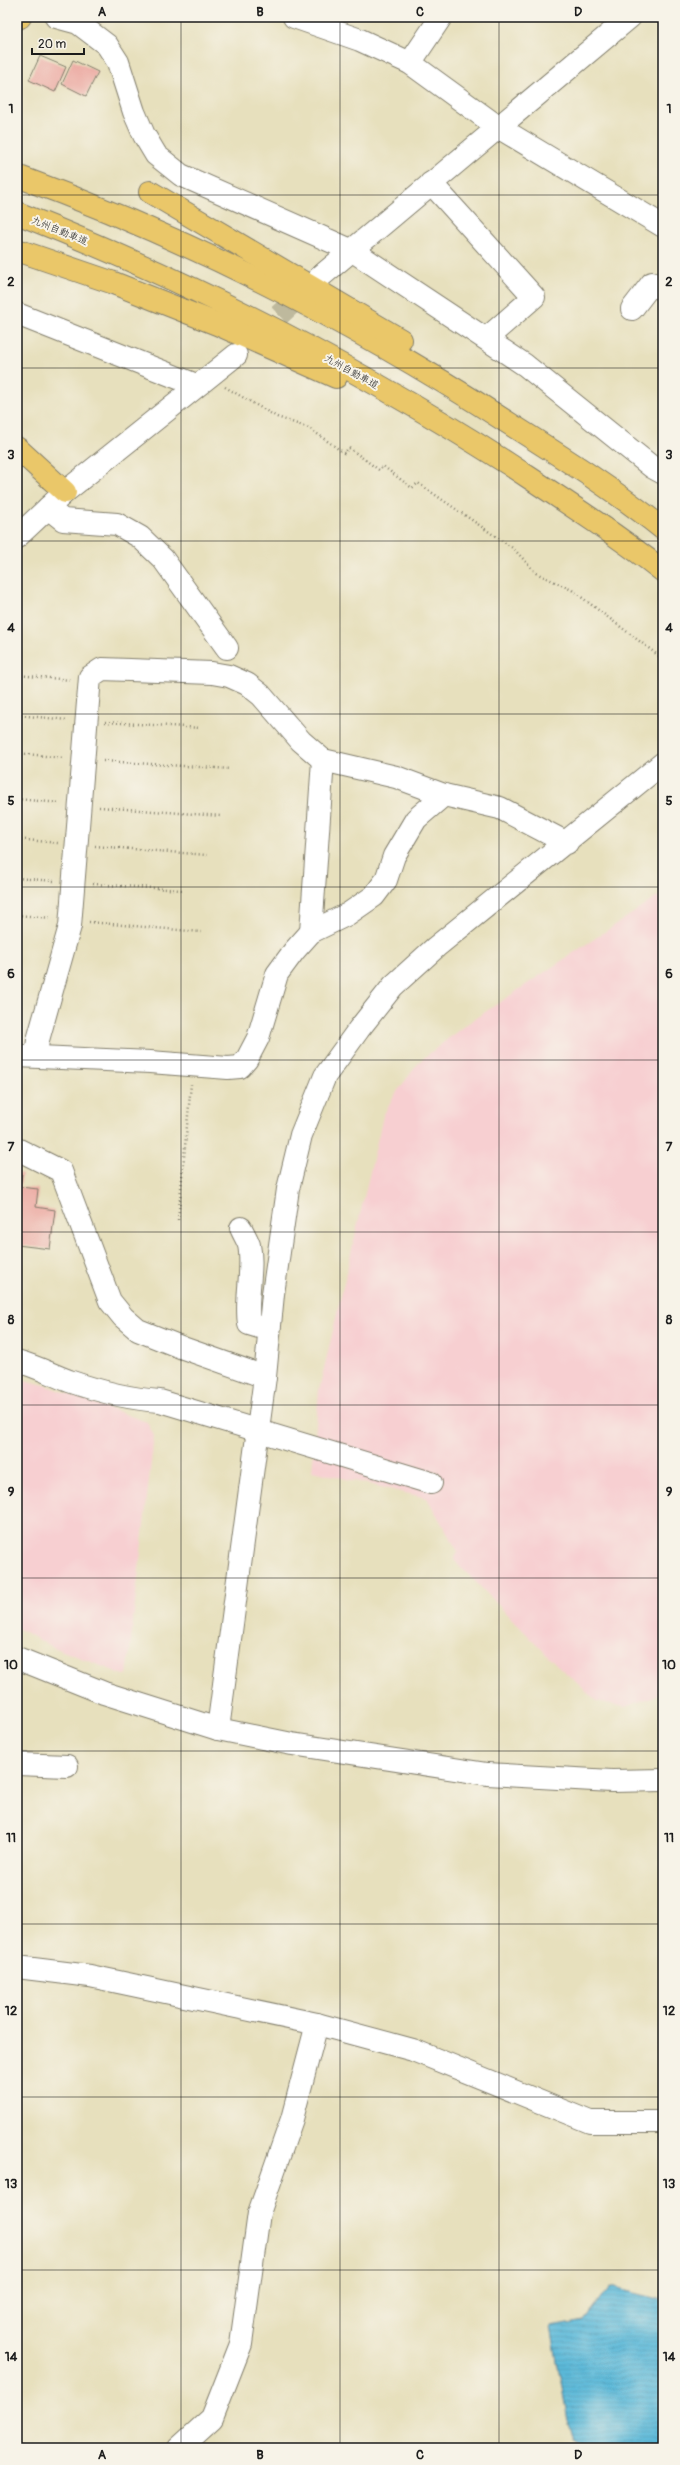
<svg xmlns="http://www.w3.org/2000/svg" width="680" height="2465" font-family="Pangolin,'Klee One',sans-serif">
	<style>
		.built { fill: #f7cfd1 }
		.water { fill: url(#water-rules); stroke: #3c6a7a }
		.building { fill: #ecaaa3 }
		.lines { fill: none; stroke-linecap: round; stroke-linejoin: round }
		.minor-tunnel { stroke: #beb99d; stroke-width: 22; stroke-dasharray: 22 11; stroke-linecap: butt }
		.minor-casing { stroke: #827e6c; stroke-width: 24 }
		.major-casing { stroke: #827e6c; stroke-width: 24 }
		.highway-casing { stroke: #827e6c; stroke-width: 24 }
		.path { stroke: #827e6c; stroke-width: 2.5; stroke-dasharray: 1 3; stroke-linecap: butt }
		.minor { stroke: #fff; stroke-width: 22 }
		.major { stroke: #eac769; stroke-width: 22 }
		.highway { stroke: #eac769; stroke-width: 22 }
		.grid { fill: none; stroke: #1c1c1c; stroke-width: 1; stroke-opacity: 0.55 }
		.labels { text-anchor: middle; stroke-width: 4; stroke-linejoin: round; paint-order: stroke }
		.street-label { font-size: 10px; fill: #1c1c1c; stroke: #f7f3e8 }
		.neatline { fill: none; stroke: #1c1c1c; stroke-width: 1.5 }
		.grid-label { font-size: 13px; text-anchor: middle; font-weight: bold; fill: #1c1c1c }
	</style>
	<defs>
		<pattern id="water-rules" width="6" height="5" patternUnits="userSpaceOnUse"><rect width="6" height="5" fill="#5bb9d9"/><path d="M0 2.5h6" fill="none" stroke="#4f9eba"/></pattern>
	</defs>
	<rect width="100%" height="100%" fill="#f7f3e8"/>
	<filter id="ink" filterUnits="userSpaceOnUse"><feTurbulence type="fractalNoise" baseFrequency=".025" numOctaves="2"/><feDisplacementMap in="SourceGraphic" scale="8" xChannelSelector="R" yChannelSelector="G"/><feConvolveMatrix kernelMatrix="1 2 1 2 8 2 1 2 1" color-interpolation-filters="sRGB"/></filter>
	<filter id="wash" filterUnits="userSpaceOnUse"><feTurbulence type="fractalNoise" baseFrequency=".012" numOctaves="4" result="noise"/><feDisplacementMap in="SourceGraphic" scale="16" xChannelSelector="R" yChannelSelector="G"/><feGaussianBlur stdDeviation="0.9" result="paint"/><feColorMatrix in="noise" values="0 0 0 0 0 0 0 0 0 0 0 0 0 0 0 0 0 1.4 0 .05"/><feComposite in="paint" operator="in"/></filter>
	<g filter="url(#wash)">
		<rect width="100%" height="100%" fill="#e7e0bd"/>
		<g class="built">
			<polygon points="663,893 663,1693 625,1707 597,1701 557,1665 454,1560 458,1552 427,1498 312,1471 319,1390 383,1116 393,1097 420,1061 464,1026"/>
			<polygon points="17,1378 44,1385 147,1422 154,1436 127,1676 55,1648 17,1628"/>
		</g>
		<polygon class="water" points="610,2287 663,2300 663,2448 587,2445 574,2438 568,2421 551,2327 584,2321"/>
		<g id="blocks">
			<g class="building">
				<polygon points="40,56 66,67 55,92 29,80"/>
				<polygon points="73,60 98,72 86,96 62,84"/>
				<polygon points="17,1173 22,1174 20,1187 38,1189 36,1207 55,1210 50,1249 17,1245"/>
			</g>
		</g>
	</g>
	<g filter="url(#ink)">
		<use href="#blocks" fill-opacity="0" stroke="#827e6c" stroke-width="1"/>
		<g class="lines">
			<polyline class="minor-tunnel" points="255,338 310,286"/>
			<defs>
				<g id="minor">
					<polyline points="56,17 78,23 107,45 118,62 134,112 144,135 156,155 181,175 353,251 525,365 652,467 663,473"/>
					<polyline points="294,17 360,40 410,63 498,127 663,226"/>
					<polyline points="410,63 441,17"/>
					<polyline points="431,183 534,297 487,338"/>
					<polyline points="320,277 630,17"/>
					<polyline points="632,309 652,283 663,290"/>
					<polyline points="17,314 196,385"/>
					<polyline points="48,508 63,520 117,524 140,537 163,559 227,648"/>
					<polyline points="17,537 65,492 236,355"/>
					<polyline points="311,932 323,760"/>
					<polyline points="17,1056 150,1062 228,1068 240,1067 247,1059 258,1038 277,974 294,951 311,932 348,914 374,896 386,880 394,856 416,819 444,795"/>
					<polyline points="36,1056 38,1040 70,926 90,677 102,669 212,673 229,676 247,684 261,695 301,741 323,760 396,777 444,795 500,808 567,843"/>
					<polyline points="17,1149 61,1171 110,1301 123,1317 138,1330 183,1348 265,1377"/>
					<path d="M241,1228c2,5 6,11 8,17 5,23 -4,53 0,79l20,6"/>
					<path d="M17,1361c18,5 34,13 52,20 29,10 60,18 91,20l271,82"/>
					<polyline points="17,1658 104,1693 218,1729 292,1744 487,1774 612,1781 663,1780"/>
					<polyline points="218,1729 265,1377 273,1294 288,1189 301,1135 325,1076 359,1029 393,986 436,947 663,763"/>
					<polyline points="17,1764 67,1766"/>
					<polyline points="17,1967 90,1976 317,2024 413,2050 590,2122 663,2122"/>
					<polyline points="179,2448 212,2418 241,2344 259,2213 292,2119 317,2024"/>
				</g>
				<polyline id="major" points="17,448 65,492"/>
				<g id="highway">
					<polyline points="17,18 20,17"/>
					<path d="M17,176c173,63 339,148 493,248 52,33 105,66 153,105"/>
					<polyline points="150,192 401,340"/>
					<path d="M17,213c171,67 335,151 490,250 53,35 106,69 156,108"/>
					<polyline points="17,250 111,282 217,324 336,377"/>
				</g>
			</defs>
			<use href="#minor" class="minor-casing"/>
			<use href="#major" class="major-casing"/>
			<use href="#highway" class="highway-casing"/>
			<g class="path">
				<polyline points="225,387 277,417 309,428 344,453 349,448 379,470 383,466 412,488 418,483 514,549 536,573 572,590 663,659"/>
				<polyline points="17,675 71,680"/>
				<polyline points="17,715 68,720"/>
				<polyline points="105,722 200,728"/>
				<polyline points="17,753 64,758"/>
				<polyline points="103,761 230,769"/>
				<polyline points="17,799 60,803"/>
				<polyline points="99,807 221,816"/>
				<polyline points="17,839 58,843"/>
				<polyline points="95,846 207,855"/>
				<polyline points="17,878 54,881"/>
				<polyline points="93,884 182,890"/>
				<polyline points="17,915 52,918"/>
				<polyline points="89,922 201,932"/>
				<polyline points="178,1220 191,1084"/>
				<polyline points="17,2445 28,2448"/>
			</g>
			<use href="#minor" class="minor"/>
			<use href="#major" class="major"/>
			<use href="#highway" class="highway"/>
		</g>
	</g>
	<path class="grid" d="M181,17v2431M340,17v2431M499,17v2431M17,195h646M17,368h646M17,541h646M17,714h646M17,887h646M17,1060h646M17,1232h646M17,1405h646M17,1578h646M17,1751h646M17,1924h646M17,2097h646M17,2270h646"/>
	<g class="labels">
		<g class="street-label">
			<text transform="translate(60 230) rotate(22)" y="4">九州自動車道</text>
			<text transform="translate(352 371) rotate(29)" y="4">九州自動車道</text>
		</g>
	</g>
	<rect width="680" height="2465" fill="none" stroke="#f7f3e8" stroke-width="44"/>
	<path d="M32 48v6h52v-6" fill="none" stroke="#1c1c1c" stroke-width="2"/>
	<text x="38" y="48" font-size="12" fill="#1c1c1c" stroke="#f7f3e8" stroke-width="3" paint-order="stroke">20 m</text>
	<rect x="22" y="22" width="636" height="2421" class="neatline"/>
	<g class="grid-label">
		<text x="102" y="16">A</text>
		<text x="260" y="16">B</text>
		<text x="420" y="16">C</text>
		<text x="578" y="16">D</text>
		<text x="11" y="113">1</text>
		<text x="669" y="113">1</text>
		<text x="11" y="286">2</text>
		<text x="669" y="286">2</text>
		<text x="11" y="459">3</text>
		<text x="669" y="459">3</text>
		<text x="11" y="632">4</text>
		<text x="669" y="632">4</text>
		<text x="11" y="805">5</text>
		<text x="669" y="805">5</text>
		<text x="11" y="978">6</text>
		<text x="669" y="978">6</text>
		<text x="11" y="1151">7</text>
		<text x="669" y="1151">7</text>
		<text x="11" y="1324">8</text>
		<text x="669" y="1324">8</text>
		<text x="11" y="1496">9</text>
		<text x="669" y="1496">9</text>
		<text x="11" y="1669">10</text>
		<text x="669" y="1669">10</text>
		<text x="11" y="1842">11</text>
		<text x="669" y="1842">11</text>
		<text x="11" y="2015">12</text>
		<text x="669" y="2015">12</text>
		<text x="11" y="2188">13</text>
		<text x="669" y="2188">13</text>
		<text x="11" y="2361">14</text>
		<text x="669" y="2361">14</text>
		<text x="102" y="2459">A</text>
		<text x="260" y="2459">B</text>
		<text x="420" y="2459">C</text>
		<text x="578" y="2459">D</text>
	</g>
</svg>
